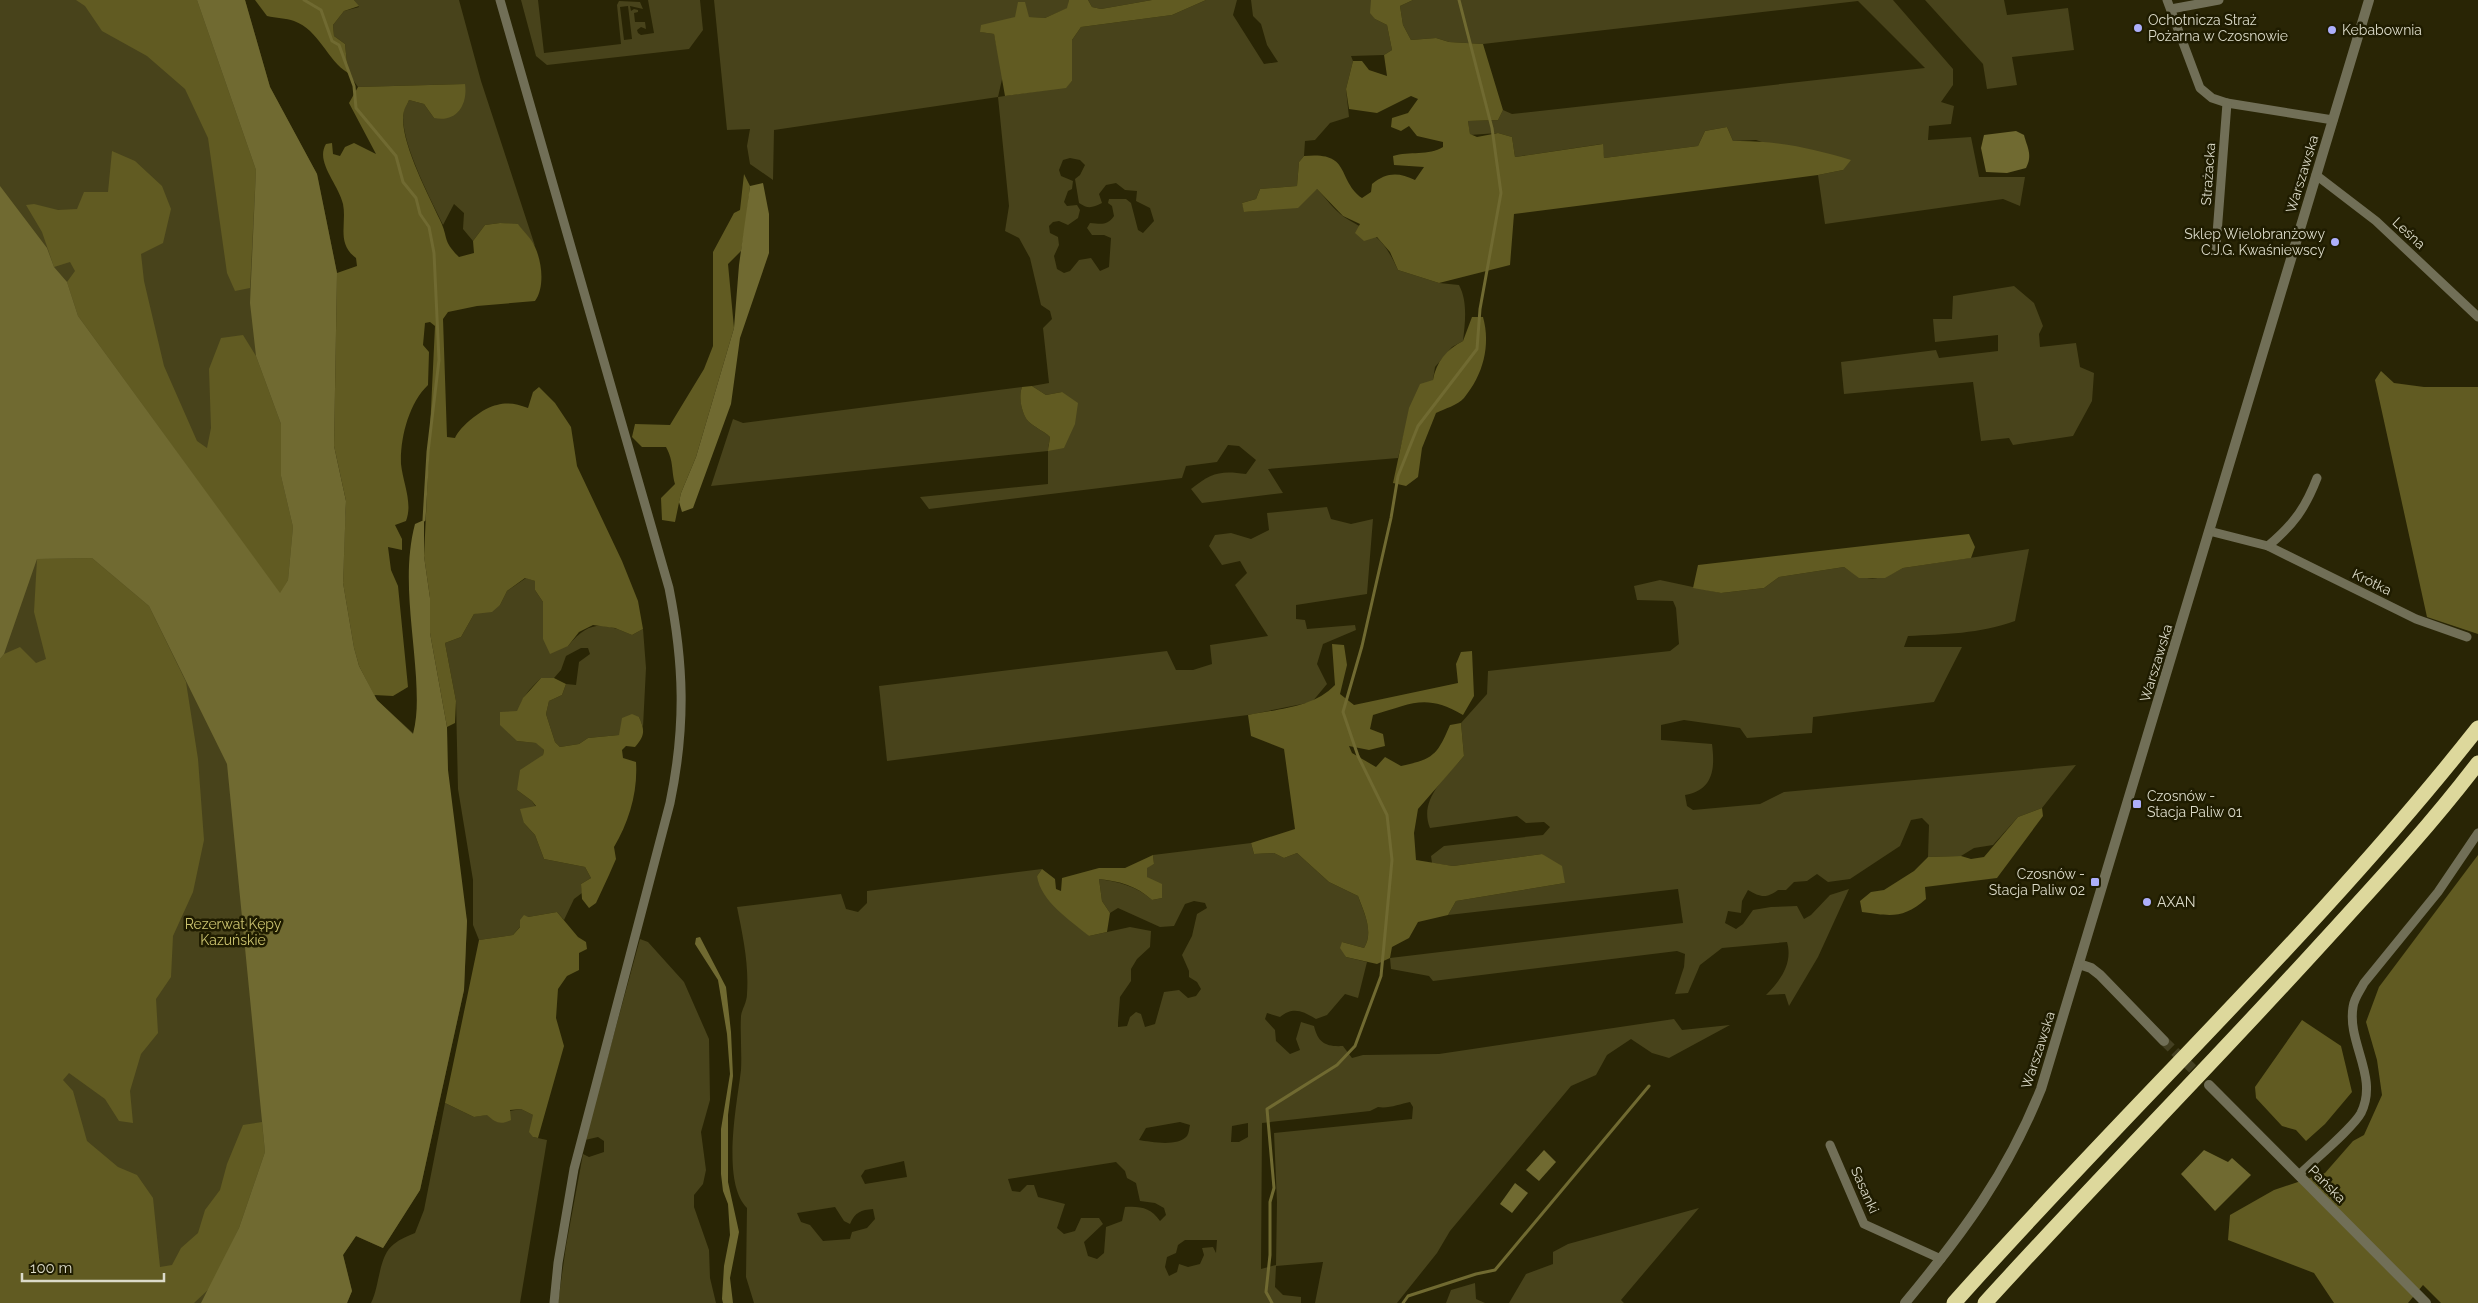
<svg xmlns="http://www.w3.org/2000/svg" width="2478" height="1303" font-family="Raleway,sans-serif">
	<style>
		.green { fill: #48431b; fill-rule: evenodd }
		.forest { fill: #615b22 }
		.water { fill: #706a31 }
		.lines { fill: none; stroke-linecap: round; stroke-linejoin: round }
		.stream { stroke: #706a31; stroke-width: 3 }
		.tertiary-tunnel { stroke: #444022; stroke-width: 10; stroke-dasharray: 10 5; stroke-linecap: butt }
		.minor { stroke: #716f57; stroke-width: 9 }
		.tertiary { stroke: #716f57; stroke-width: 10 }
		.motorway { stroke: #ddd89c; stroke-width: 15 }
		.poi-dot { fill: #adaffb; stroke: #1f1c00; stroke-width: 2 }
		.labels { text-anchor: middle; stroke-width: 5; stroke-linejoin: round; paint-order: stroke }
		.poi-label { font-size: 14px; fill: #dcdbc9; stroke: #1f1c00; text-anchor: start }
		.street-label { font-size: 14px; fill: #dcdbc9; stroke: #1f1c00 }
		.park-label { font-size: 14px; fill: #ccc46f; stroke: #1f1c00 }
	</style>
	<rect width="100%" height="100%" fill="#292505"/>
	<g class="green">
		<polygon points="0,0 245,0 270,87 317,174 337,273 334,446 347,523 343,583 354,647 359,666 377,700 414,734 467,921 464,990 420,1190 383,1248 356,1236 343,1255 352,1291 347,1303 0,1303"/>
		<path d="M354,0h105l22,81 54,165 -17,-21 -18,-2 -15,2 -12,16 -10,-12 1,-16 -10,-9 -11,21c-12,-25 -46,-89 -39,-115 1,-3 4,-7 5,-10l15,4 10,14 31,-34 -107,3 -10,-14 -3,-29 -11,-8 -1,-11 11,-14 15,-4z"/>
		<path d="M521,0h17l6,53 77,-9 -4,-39 2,-4 21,1 3,7 -13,-3 1,5 3,-2 4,1v2l-4,1 1,9h10l1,7 -5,-2 -4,3 1,3 3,2 13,-2 -6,-33h52l3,30 -14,19 -142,16 -11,-9zM628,6l4,33 -8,1 -4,-33z"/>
		<path d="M714,0h355l-1,8 -23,10 -29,-1 -35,15 13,2 9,41 -5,22 68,-10 6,-6v-41l9,-13 91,-12 34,-15h31l-4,15 31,49 14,-2 -11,-17 -6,-21 -8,-8 -2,-16h120l4,19 12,6 5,25 -8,5 -33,1 2,5 -7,28 3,28 -19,6 -15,17 -10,1 -1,15 -5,6 -2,24 -37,3 -4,10 -14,4 3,9 21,-2 51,-21c8,8 17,21 27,28 30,18 38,18 54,53l41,13 20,2c9,17 6,38 4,56l-11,6 -17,20 -2,13 -29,54 -6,24 -130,11 15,24 -81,10 -11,-14c20,-16 29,-19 55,-15l10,-14 -17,-14 -11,-1 -11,17 -31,4 -4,12 -253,31 -9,-12 128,-13v-33l-337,35 22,-67 10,4 279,-36c-4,10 0,28 7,35 5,5 15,9 21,15l-2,13 14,-58 -16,3 -14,-9 17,-3 -6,-55 9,-9 -2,-8 -9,-6 -11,-47 -11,-20 -14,-7 4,-25 -11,-109 -224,33 -1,50 -23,-16 -3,-18 3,-17 -23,1zM1070,158l10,2 5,5 -5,10 -5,4 4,24c9,6 13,5 23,0l-3,-9 7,-9 10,-2 9,7 12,1 -1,10 14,7 4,13 -11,12 -5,-3 -7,-27 -5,-4h-17l-1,4 4,3 2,10c-7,10 -13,8 -24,7l-3,5 5,7h12l7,3 -2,29 -9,4 -9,-13 -12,2 -9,11 -6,2 -7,-4 -3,-13 5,-11 -1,-8 -8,-4 -1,-7 4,-4 6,-1 9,4 10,-7 2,-8 -3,-5 -10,1 -3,-4 4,-11 4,-2 1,-8 -12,-5 -2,-6 4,-10z"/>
		<polygon points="1088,0 1152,0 1101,9 1092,7"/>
		<polygon points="1413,0 1893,0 1953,69 1953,85 1941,102 1954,106 1951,124 1929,126 1928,140 1971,137 1979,177 2025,177 2020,206 2003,199 1825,224 1818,175 1843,170 1756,140 1733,141 1727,127 1705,131 1698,146 1604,158 1602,144 1515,157 1512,137 1498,133 1470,135 1468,121 1498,120 1503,110 1512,114 1925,68 1858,1 1483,44 1449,42 1436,38 1411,40 1403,25 1400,6"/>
		<polygon points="1925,0 2004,0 2007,15 2068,8 2074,50 2012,57 2017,85 1987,89 1983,64"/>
		<polygon points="2014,286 2034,303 2043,326 2039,334 2040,347 2076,343 2080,367 2094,373 2092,401 2073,436 2013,445 2009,438 1981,441 1973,382 1844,394 1841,362 1936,350 1939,358 1998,351 1998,335 1935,342 1933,319 1952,319 1953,296"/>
		<polygon points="1327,507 1331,519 1351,524 1373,519 1367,594 1296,605 1296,619 1305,620 1307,629 1355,625 1356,630 1323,644 1317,664 1327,684 1312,702 1248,715 887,761 879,686 1167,651 1176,670 1193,670 1212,664 1210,645 1268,636 1235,585 1247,573 1240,561 1222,565 1209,546 1215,535 1231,533 1251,539 1269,530 1267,513"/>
		<path d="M2029,549l-14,72c-36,13 -70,13 -107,15l-4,11h58l-28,55 -121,15 -1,16 -65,5 -7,-10 -56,-8 -23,5v15l51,4c3,24 2,46 -27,51l2,11 6,4 67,-6 24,-12 292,-27 -34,43 -24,9 -25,28 -19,3 -13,8 -33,1 1,-32 -7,-7 -11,2 -11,26 -50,33 -22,3 -11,-8 -10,7 -13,1 -8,8h-8c-12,9 -18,7 -30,0l-6,11 -1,12 -13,-2 -3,12 11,6 7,-5 10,-14 18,-3 26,-1 7,13 7,-4 19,-20 19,-6 -31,68 -29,49 -4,-12 -19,1c15,-15 27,-32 21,-53l-65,6 -22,17 -12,28 -13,1 9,-27 1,-13 -8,-3 -244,30 -4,-5 -38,-7 -1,-11 293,-35 -5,-34 -230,26 8,-14 109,-18 -23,-29 -89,12 -21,-3 -1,-7 13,-10 99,-11 7,-8 -6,-5 -18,1 -9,-7 -87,12c-12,-29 17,-52 34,-72l-3,-33 26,-29 1,-23 182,-20 9,-7 -3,-36 -3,-7 -36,-1 -3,-14 26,-6 61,13 43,-5 15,-11 65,-10c22,16 35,14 59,1z"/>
		<path d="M526,578l9,3v9l8,12v37l25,7c21,-26 35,-24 64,-11l11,-6 3,39 -3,59 -4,-10 -20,18 -31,3 -9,6 -19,3 -5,-5 -9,-28 3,-13 13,-6 4,-11 10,1 3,-23 11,-8 -2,-6h-7l-15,8 -5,14 -7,8h-13c-24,23 -24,31 -24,63l20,2 7,7 -1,5 -26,35 15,11 4,6 -12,16 11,12 9,24 41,8 6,11 -10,6 1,9 -8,6 -10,21 -7,-8 -29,5 -15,18 -34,5 -6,-15v-45l-15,-91 -2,-88 -11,-58 16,-6 13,-23 26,-9 7,-14z"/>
		<path d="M1251,843l3,11 20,-1 10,5 13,-5 32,29 29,14c6,17 16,35 6,52l-22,-6 4,15 21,5 -9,36 -13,-4 -18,21 -11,4c-13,-8 -23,-13 -36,-2l-13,-4 -2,6 10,11 1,11 14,13 10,-4 -4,-11 5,-17 13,4c4,17 12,21 29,20l9,12 11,-3 76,-1 235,-35 8,11 48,-5 -61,33 -17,-5 -21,-14 -24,16 -11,20 -25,11 -121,145 -13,22 -40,50h-82l8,-41 -47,4 -1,21 8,8 18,2v6h-547l-8,-26 1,-69c-26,-26 -10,-104 -6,-138 1,-18 -1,-36 0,-54 1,-7 6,-14 6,-22 2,-30 -4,-57 -10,-87l104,-13 5,15 12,3 9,-9v-12l175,-22 -5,7 52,60 41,-9 21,4 -1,16 -13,12 -6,10v12l-11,16 -2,26v4l9,-1 3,-9 6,-5 5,2 4,13 10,-3 9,-32 15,-2 9,8 8,-2 5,-7 -4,-7 -8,-5v-6l-7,-16 10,-19 5,-22 10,-6 -2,-5 -11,-2 -9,3 -11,22 -14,1 -42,-19 -8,5 -8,-12 -3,-22c20,3 38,7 53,21l10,-2 -15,-21v-10l7,-3 -1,-9zM1410,1102l3,5 -1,12 -138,14 3,69 -1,63 -15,4 1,-146 108,-12 8,-4c10,2 22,-3 32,-5zM1180,1122l10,3c-1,4 -1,8 -3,11 -9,11 -36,6 -48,4l7,-12zM1248,1123v14l-9,5h-8l1,-16zM904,1161l3,16 -42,7 -4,-8 4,-6zM1116,1162l9,9 2,7 9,5 4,18 15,2 9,5 2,7 -6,6c-9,-13 -19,-15 -35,-14l-3,14 -16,6 -2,26 -7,6 -9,-3 -4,-14 19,-18 -4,-6h-18l-6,13 -11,3 -7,-6 8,-24 -27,-7 -4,-12h-7l-7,7 -8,-1 -4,-12zM835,1207l9,14 6,3c5,-12 11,-14 23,-15l2,10 -8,9 -15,4 -2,7 -27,2 -13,-16 -9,-3 -4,-9zM1185,1240h32l-1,13 -3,-6 -11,1 2,7 -4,9 -12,3 -9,-3 -2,8 -8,4 -4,-9 2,-10 9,-4 2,-8z"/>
		<polygon points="640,939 648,942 684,982 709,1039 710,1100 701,1132 706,1170 703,1184 694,1195 694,1207 709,1250 710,1278 716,1303 558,1303 566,1246 583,1154 589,1157 604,1152 604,1141 598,1137 585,1140"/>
		<path d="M445,1103l29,14 47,-8 12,6v22l14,3 -27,163h-149c9,-17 7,-47 23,-59 6,-5 14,-8 21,-11l9,-23z"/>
		<polygon points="1699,1208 1621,1300 1624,1303 1509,1303 1526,1274 1553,1264 1553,1252 1568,1244"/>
		<polygon points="1475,1283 1476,1299 1485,1303 1446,1303 1451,1290"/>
	</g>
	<g class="forest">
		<polygon points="76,0 197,0 256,170 250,288 235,291 227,273 208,138 185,89 147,56 102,31 85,6"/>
		<path d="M255,0h99l5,6 -15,5 -11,14 1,11 11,8 3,29c-21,-13 -29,-43 -54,-52 -8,-3 -18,-3 -27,-5z"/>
		<polygon points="1069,0 1088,0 1092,7 1101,9 1152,0 1206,0 1172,15 1081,27 1072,40 1072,81 1066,88 1005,96 994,34 980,32 981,25 1015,17 1018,2 1025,2 1029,17 1045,18 1067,8"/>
		<path d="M1371,0h42l-13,6 3,19 8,15 25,-2 13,4 34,2 20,66 -5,10 -30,1 2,13 7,3 21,-4 14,4 3,20 88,-13 1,14 94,-12 7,-15 22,-4 6,14c40,-1 80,7 118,19l-8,10 -25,5 -304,39 -4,51 -71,18 -41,-13 -8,-18 -13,-15 -13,4 -9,-8 5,-9 -17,-8 -26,-27 -19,19 -54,4 -2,-9 14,-4 4,-10 37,-3 2,-24 5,-6c48,-5 32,23 58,42l9,-6 1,-8c14,-12 27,-12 43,-4l9,-13 -30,-2 -1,-9c16,-5 36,0 50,-9v-5l-26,-6 -8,-10 -8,5 -10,-4 1,-9 16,-5 10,-14 -7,-3 -34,17 -28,-4 -3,-20 7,-28h9l7,9 18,6 -3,-21 8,-5 -5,-25 -12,-6 -5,-6z"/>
		<path d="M465,84c3,20 -8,39 -31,34l-10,-14 -15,-4c-1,3 -4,7 -5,11 -7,25 25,85 36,109 9,19 2,20 19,37l15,-4 -1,-12 12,-16 15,-2 18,1c5,7 14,15 17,23 7,15 10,40 0,54l-58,5 -29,6 -5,7 4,118 8,1c5,-12 29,-31 42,-33 11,-3 20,-1 31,3l5,-16 6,-5 16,16 16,24 6,39 45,95 16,40 5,28 -11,6 -17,-7 -22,-3 -14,7 -11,14 -18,8 -7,-15v-37l-8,-12v-9l-10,-3 -18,13 -7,14 -8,7 -18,2 -13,23 -16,6 11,58 -1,22 -8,4 -17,-94v-35l-6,-42 11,-230 -5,-4 -5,1 -2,22 6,7 -1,33c-19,18 -28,53 -27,79 2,19 12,39 5,57l-11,4 7,14v11l-14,-3 3,23 7,16 10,101 -15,9 -19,-1 -15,-29 -5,-18 -11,-65 3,-82 -12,-55 3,-173 20,-7 -1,-8c-20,-15 -9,-34 -13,-54 -5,-21 -28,-42 -17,-60l6,-1 1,11 7,2 5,-9 9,-4 22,11 -27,-51 9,-16z"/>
		<polygon points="112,151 135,161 162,186 171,209 163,243 141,254 144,281 164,366 197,441 207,448 211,428 209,369 221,338 243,335 256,356 281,424 281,476 293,527 288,580 280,594 78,316 67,282 75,271 70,262 54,267 42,232 26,205 34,204 58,210 77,209 84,192 108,192"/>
		<path d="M744,174l6,12 -4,37 -5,28 -13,13 6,64 -38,129 -15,36 -6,29 -13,-2 -1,-22 14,-14c-4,-15 -1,-22 -9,-37h-24l-10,-10 3,-13 35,1 34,-56 9,-23v-94l21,-39 6,-3z"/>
		<path d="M1472,317h11c8,29 0,58 -19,81 -6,7 -20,11 -28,15l-14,35 -4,29 -12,9 -13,-3 16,-75 11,-24 13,-4c3,-18 14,-31 30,-39z"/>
		<polygon points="2381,371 2394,383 2424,387 2478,387 2478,634 2427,617 2375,380"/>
		<path d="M1032,386l14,9 16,-3 16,11 -3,21 -11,24 -16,3 2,-14c-6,-6 -16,-10 -21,-15 -7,-7 -11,-25 -7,-35z"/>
		<polygon points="1969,534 1975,547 1971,558 1903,568 1885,578 1859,578 1844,567 1779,577 1764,588 1721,593 1693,588 1698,565"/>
		<polygon points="92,558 149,606 186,682 198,759 204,840 193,892 173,936 171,977 156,999 158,1033 141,1054 130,1091 133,1123 119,1121 105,1099 69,1073 63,1080 73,1091 87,1141 118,1167 137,1175 153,1198 160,1267 172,1265 181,1248 198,1233 205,1210 220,1190 227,1164 243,1125 262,1122 265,1152 239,1228 210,1288 194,1303 0,1303 0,659 4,654 20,647 36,663 46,659 34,612 37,559"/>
		<path d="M1332,644l12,1 3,20 -7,29 14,11 104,-22 -2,-19 5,-12 11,-1 2,45 -11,19c-38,-22 -51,-11 -90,0l-3,14 13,5 2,12 -16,4 -20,-4 3,7 24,14 9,-10 16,9c33,-7 36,-11 49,-41l11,-2 3,33 -46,53 -4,24 2,27 37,6 89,-12 20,12 3,17 -109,18 -8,14 -30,7 -9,16 -17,9 -2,11 -13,6 -31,-7 -6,-9 2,-6 22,6c10,-16 0,-36 -6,-52l-29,-14 -32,-29 -13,5 -10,-5 -20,1 -3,-11 44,-14 -11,-80 -33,-13 -3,-21c29,-6 65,-7 87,-30z"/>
		<path d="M541,678h13l12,6 -4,11 -13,6 -3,13 9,28 5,5 19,-3 9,-6 31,-3 3,-17 10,-4 7,3c6,13 6,19 -4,30l-9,-1 -4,4 1,8 13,4c2,30 -7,60 -22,85l2,12 -7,16 -13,28 -7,5 -7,-9 -1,-15 10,-6 -6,-11 -41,-8 -9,-24 -11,-12 -4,-14 16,-3 -4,-5 -15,-11 3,-20 23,-15 1,-5 -8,-7 -19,-2 -17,-16v-13l17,-1 6,-13z"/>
		<path d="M2042,808l1,8 -46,62 -72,9 1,12c-23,20 -35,17 -64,13l-2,-11 11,-9 13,-2 30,-19 14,-14 33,-1 10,3 13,-2 34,-40z"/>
		<path d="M1153,855l1,9 -7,4v9l15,7v14l-10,2c-15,-14 -33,-19 -53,-21l3,22 8,12 -3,19 -18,4c-19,-16 -48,-34 -52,-60l5,-7 13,10 1,10 5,2 1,-13 37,-10h26z"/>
		<polygon points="2478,855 2478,1303 2441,1303 2423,1285 2408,1303 2334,1303 2314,1273 2228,1240 2230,1215 2274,1190 2325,1173 2353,1141 2364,1135 2382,1095 2377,1060 2366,1022 2379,987"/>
		<path d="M557,912l21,25 8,5 1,7 -8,4v17l-12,6 -9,13 -2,29 8,28 -26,92 -5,-1 -4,-5 4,-17 -12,-6 -11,1 1,10c-11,5 -15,3 -24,-5l-13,2 -29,-14 34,-163 34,-5 7,-8v-7l4,-5 4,2z"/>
		<polygon points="2302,1020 2341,1046 2352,1092 2325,1124 2306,1141 2296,1130 2282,1126 2256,1098 2255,1087"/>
	</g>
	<g class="water">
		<path d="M197,0h48l25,87 47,87 20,99 -3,173 12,55 -3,82 11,65 5,18 18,34 36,34c5,-19 4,-38 3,-57 -3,-51 -14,-104 -1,-153l9,-4v36l6,42v35l17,94 1,43 19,151 -3,69 -44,200 -37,58 -27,-12 -13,19 9,36 -5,12h-146l38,-75 26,-76 -38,-388 -78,-158 -57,-48 -55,1 -33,95 -4,5v-473l47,62 7,19 13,15 11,34 202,277 8,-13 5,-53 -12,-51v-52l-25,-68 -6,-53 6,-133z"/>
		<path d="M2016,131l8,4c3,12 9,20 2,33l-19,5 -21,-1 -5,-24 3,-13z"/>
		<polygon points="763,183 769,214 769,253 740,338 731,404 693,508 682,512 679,502 681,493 696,457 734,328 739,265 750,186"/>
		<polygon points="700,937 726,987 731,1032 733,1076 728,1115 728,1182 739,1232 730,1278 733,1303 723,1303 722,1299 724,1266 730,1235 728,1204 723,1191 721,1174 721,1129 730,1074 727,1034 718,980 695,944 696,938"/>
		<polygon points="1544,1150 1556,1162 1539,1181 1526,1170"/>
		<polygon points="2204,1150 2228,1162 2232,1158 2251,1175 2215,1211 2181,1174"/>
		<polygon points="1515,1183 1528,1193 1512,1213 1500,1204"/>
	</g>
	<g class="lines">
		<g class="stream">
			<polyline points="304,0 321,10 332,41 339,45 354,86 356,108 396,156 403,182 416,198 420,214 429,227 434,253 439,360 428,452 424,520"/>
			<polyline points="1272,1303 1266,1292 1270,1255 1270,1202 1274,1188 1267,1109 1337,1065 1355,1046 1381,976 1392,860 1387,815 1358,756 1343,712 1362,646 1391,518 1398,476 1418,426 1477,349 1480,309 1501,193 1492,128 1459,0"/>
			<polyline points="1403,1303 1408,1296 1476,1274 1495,1270 1649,1086"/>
		</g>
		<polyline class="tertiary-tunnel" points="2164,1041 2203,1079"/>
		<g class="minor">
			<path d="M500,0l169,588c15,76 17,138 1,215l-96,366 -16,94 -4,40"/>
			<polyline points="2167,0 2200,88 2212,98 2227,103 2333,120"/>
			<polyline points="2171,9 2219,0"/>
			<polyline points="2316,175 2376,221 2478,317"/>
			<polyline points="2216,247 2227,103"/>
			<polyline points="2209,531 2268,546 2416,619 2467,637"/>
			<path d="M2268,546c25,-21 37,-37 49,-68"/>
			<polyline points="1830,1145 1864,1224 1941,1259"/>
			<path d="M2299,1175c14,-14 54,-47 62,-62 18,-36 -14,-70 -8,-106 1,-9 7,-16 11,-24l74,-91 40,-59"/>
		</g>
		<g class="tertiary">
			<polyline points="2079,964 2091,968 2100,975 2164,1041"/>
			<polyline points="2209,1085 2426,1303"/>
			<path d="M1905,1303c58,-70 102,-129 136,-214l328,-1089"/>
		</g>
		<g class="motorway">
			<path d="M1954,1303c172,-194 363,-371 524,-575"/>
			<path d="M1985,1303c111,-122 227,-239 338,-361 53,-58 107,-116 155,-179"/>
		</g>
	</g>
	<g class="poi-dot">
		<circle cx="2138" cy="28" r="5"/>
		<circle cx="2332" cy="30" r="5"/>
		<circle cx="2335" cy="242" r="5"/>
		<rect x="2132" y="799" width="10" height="10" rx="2.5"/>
		<rect x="2090" y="877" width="10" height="10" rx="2.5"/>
		<circle cx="2147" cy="902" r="5"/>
	</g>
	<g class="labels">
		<g class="poi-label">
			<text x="2148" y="25">Ochotnicza Straż<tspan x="2148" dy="16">Pożarna w Czosnowie</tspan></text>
			<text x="2342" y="35">Kebabownia</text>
			<text x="2325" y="239" text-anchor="end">Sklep Wielobranżowy<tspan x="2325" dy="16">C.J.G. Kwaśniewscy</tspan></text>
			<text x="2147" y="801">Czosnów -<tspan x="2147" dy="16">Stacja Paliw 01</tspan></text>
			<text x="2085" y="879" text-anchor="end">Czosnów -<tspan x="2085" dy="16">Stacja Paliw 02</tspan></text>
			<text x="2157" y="907">AXAN</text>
		</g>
		<g class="street-label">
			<text transform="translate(2208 174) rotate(-86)" y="5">Strażacka</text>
			<text transform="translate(2302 174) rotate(-73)" y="5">Warszawska</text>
			<text transform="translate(2409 233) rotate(43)" y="5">Leśna</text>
			<text transform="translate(2372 582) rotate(26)" y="5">Krótka</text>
			<text transform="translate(2156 663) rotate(-73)" y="5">Warszawska</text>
			<text transform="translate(2038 1050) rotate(-72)" y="5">Warszawska</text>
			<text transform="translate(2327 1184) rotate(45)" y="5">Pańska</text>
			<text transform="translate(1865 1190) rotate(66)" y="5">Sasanki</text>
		</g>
		<g class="park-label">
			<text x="233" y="929">Rezerwat Kępy<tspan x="233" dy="16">Kazuńskie</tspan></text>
		</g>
	</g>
	<path d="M22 1273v8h142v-8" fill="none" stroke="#dcdbc9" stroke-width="2.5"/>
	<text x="30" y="1273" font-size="15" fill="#dcdbc9" stroke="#1f1c00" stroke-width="4" paint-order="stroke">100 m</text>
</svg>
